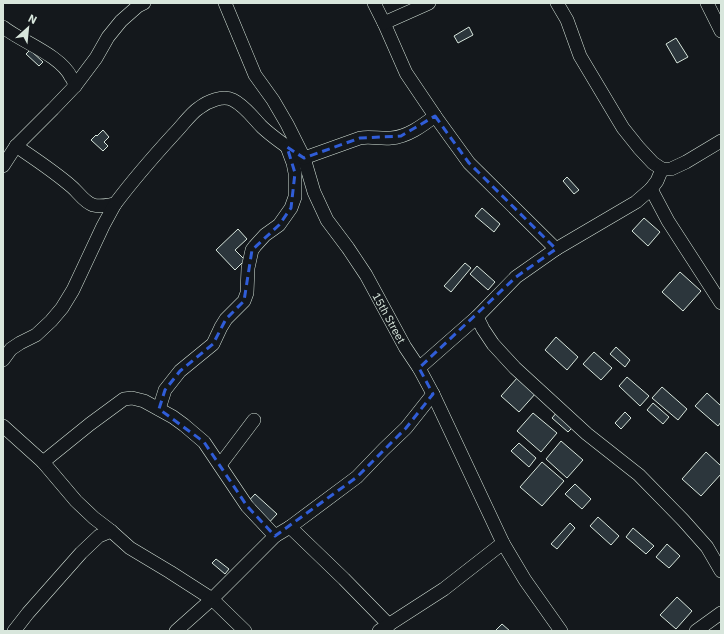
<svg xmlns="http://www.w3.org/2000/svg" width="724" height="634" font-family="'IBM Plex Sans',sans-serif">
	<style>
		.building { fill: #2c363c; stroke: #d8e6dc }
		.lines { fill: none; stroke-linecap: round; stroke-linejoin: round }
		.minor-casing { stroke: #d8e6dc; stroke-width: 14 }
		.minor { stroke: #14181c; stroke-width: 13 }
		.marked { fill: none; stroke: #305dd8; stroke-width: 3; stroke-dasharray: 8 5; stroke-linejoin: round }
		.labels { text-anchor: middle; stroke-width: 3; stroke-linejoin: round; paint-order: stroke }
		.street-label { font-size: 11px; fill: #d8e6dc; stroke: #14181c }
	</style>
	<rect width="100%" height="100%" fill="#14181c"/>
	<g class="building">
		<polygon points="469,27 473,35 458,43 454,36"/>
		<polygon points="676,38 688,57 677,63 666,44"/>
		<polygon points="30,50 43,62 39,66 26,54"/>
		<polygon points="103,130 109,137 104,142 108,146 103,151 91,140 96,135 97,136"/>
		<polygon points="567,177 579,190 574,194 563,181"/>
		<polygon points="482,208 500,224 494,232 475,216"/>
		<polygon points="644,218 660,232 648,246 632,231"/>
		<polygon points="238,229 247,239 235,250 245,260 235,270 216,250"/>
		<polygon points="465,263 471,268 451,292 444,286"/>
		<polygon points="477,266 495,282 488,290 470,274"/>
		<polygon points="680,272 701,291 683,311 662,292"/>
		<polygon points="556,337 578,357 567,370 545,350"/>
		<polygon points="616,347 630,360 625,367 610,354"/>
		<polygon points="594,352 612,368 601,380 583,364"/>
		<polygon points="518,377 536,393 519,412 501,396"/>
		<polygon points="627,377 649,396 640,406 619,386"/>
		<polygon points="662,387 687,409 678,420 652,398"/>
		<polygon points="707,393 721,406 721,422 718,426 695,406"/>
		<polygon points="653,403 669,417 663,424 647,410"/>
		<polygon points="558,411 574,426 568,432 552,418"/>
		<polygon points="625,412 631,418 621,429 615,423"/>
		<polygon points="533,413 557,433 541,452 517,431"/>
		<polygon points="561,441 583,460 567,478 546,459"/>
		<polygon points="519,443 536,458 529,467 511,451"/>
		<polygon points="706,452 721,466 721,474 701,496 682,479"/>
		<polygon points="542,462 564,481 542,506 520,487"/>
		<polygon points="575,484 591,499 582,509 565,494"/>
		<polygon points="255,494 277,514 264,528 242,508"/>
		<polygon points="598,517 619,536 611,545 590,526"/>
		<polygon points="570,523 575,528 557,549 551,544"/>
		<polygon points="633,528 654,546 646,554 626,537"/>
		<polygon points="667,544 680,556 669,568 656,557"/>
		<polygon points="216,559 229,569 225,574 212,563"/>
		<polygon points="677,597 692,611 676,629 660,615"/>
		<polygon points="502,624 510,631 495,631"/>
	</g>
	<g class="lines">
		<defs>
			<g id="minor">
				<polyline points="225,3 255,75 273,100 287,124 304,158 314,192 327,220 348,248 366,275 405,347 419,368 433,394 503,543 525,580 561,631"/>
				<polyline points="374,3 384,23 406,73 435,116 469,163 556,249"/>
				<polyline points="557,3 567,20 580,56 623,128 639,148 653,163 662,169 671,169 686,162 721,141"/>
				<polyline points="707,3 721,31"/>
				<polyline points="384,23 429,3"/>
				<path d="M3,27c19,15 57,28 68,50 2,2 3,6 4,9"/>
				<path d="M16,146c19,13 39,26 56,41 7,6 12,15 21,18 8,2 14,0 22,-1 18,-24 38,-47 59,-70 7,-7 17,-21 25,-26 9,-7 24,-13 34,-8 12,6 21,19 29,27 13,12 28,22 42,31l56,-20c10,-2 20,1 31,0 16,-1 31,-12 44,-22"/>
				<polyline points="3,166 16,146 53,109 75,86 96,58 108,37 121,21 138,6 144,3"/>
				<polyline points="651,189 668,221 679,238 721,303"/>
				<polyline points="477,317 483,329 493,344 515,368 587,434 639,475 683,520 707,547 721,571"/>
				<polyline points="3,360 11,349 20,343 36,335 51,321 62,308 73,290 103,226 115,204"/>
				<polyline points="419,368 477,317 516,277 556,249 636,202 651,189 657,181 662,169"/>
				<polyline points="159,409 165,390 180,371 213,344 221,327 226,319 244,301 247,293 248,268 252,250 255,246 265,235 279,225 291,208 295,197 295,173 293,163 287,147"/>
				<polyline points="3,426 43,462 76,501 94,518 111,531 130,548 170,572 212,599 245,631"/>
				<polyline points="43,462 90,424 124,399 132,398 144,401 173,417 184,425 204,442 247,506 275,536"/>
				<polyline points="220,465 254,420"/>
				<polyline points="290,527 344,579 389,625"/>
				<polyline points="14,631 28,613 81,553 99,536 111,531"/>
				<polyline points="176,631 212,599 275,536 290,527 357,477 384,449 406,428 433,394"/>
				<polyline points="379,631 444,589 503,543"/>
				<polyline points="696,631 721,613"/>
			</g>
		</defs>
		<use href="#minor" class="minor-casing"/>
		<use href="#minor" class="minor"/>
	</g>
	<path class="marked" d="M435,116l34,47 87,86 -40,28 -97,91 14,26 -27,34 -49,49 -82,59 -28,-30 -43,-64 -45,-33 6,-19 15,-19 33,-27 13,-25 18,-18 8,-51 27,-25 12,-17 4,-35 -8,-26 17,11 56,-20 41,-2z"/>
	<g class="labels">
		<g class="street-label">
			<text transform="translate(389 318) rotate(61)" y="4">15th Street</text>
		</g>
	</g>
	<rect width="724" height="634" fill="none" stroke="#d8e6dc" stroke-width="8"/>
	<g transform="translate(28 28) rotate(27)" stroke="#14181c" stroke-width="3" paint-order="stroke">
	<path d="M0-3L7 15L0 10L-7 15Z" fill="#d8e6dc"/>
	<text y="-6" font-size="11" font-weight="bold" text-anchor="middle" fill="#d8e6dc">N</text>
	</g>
</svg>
